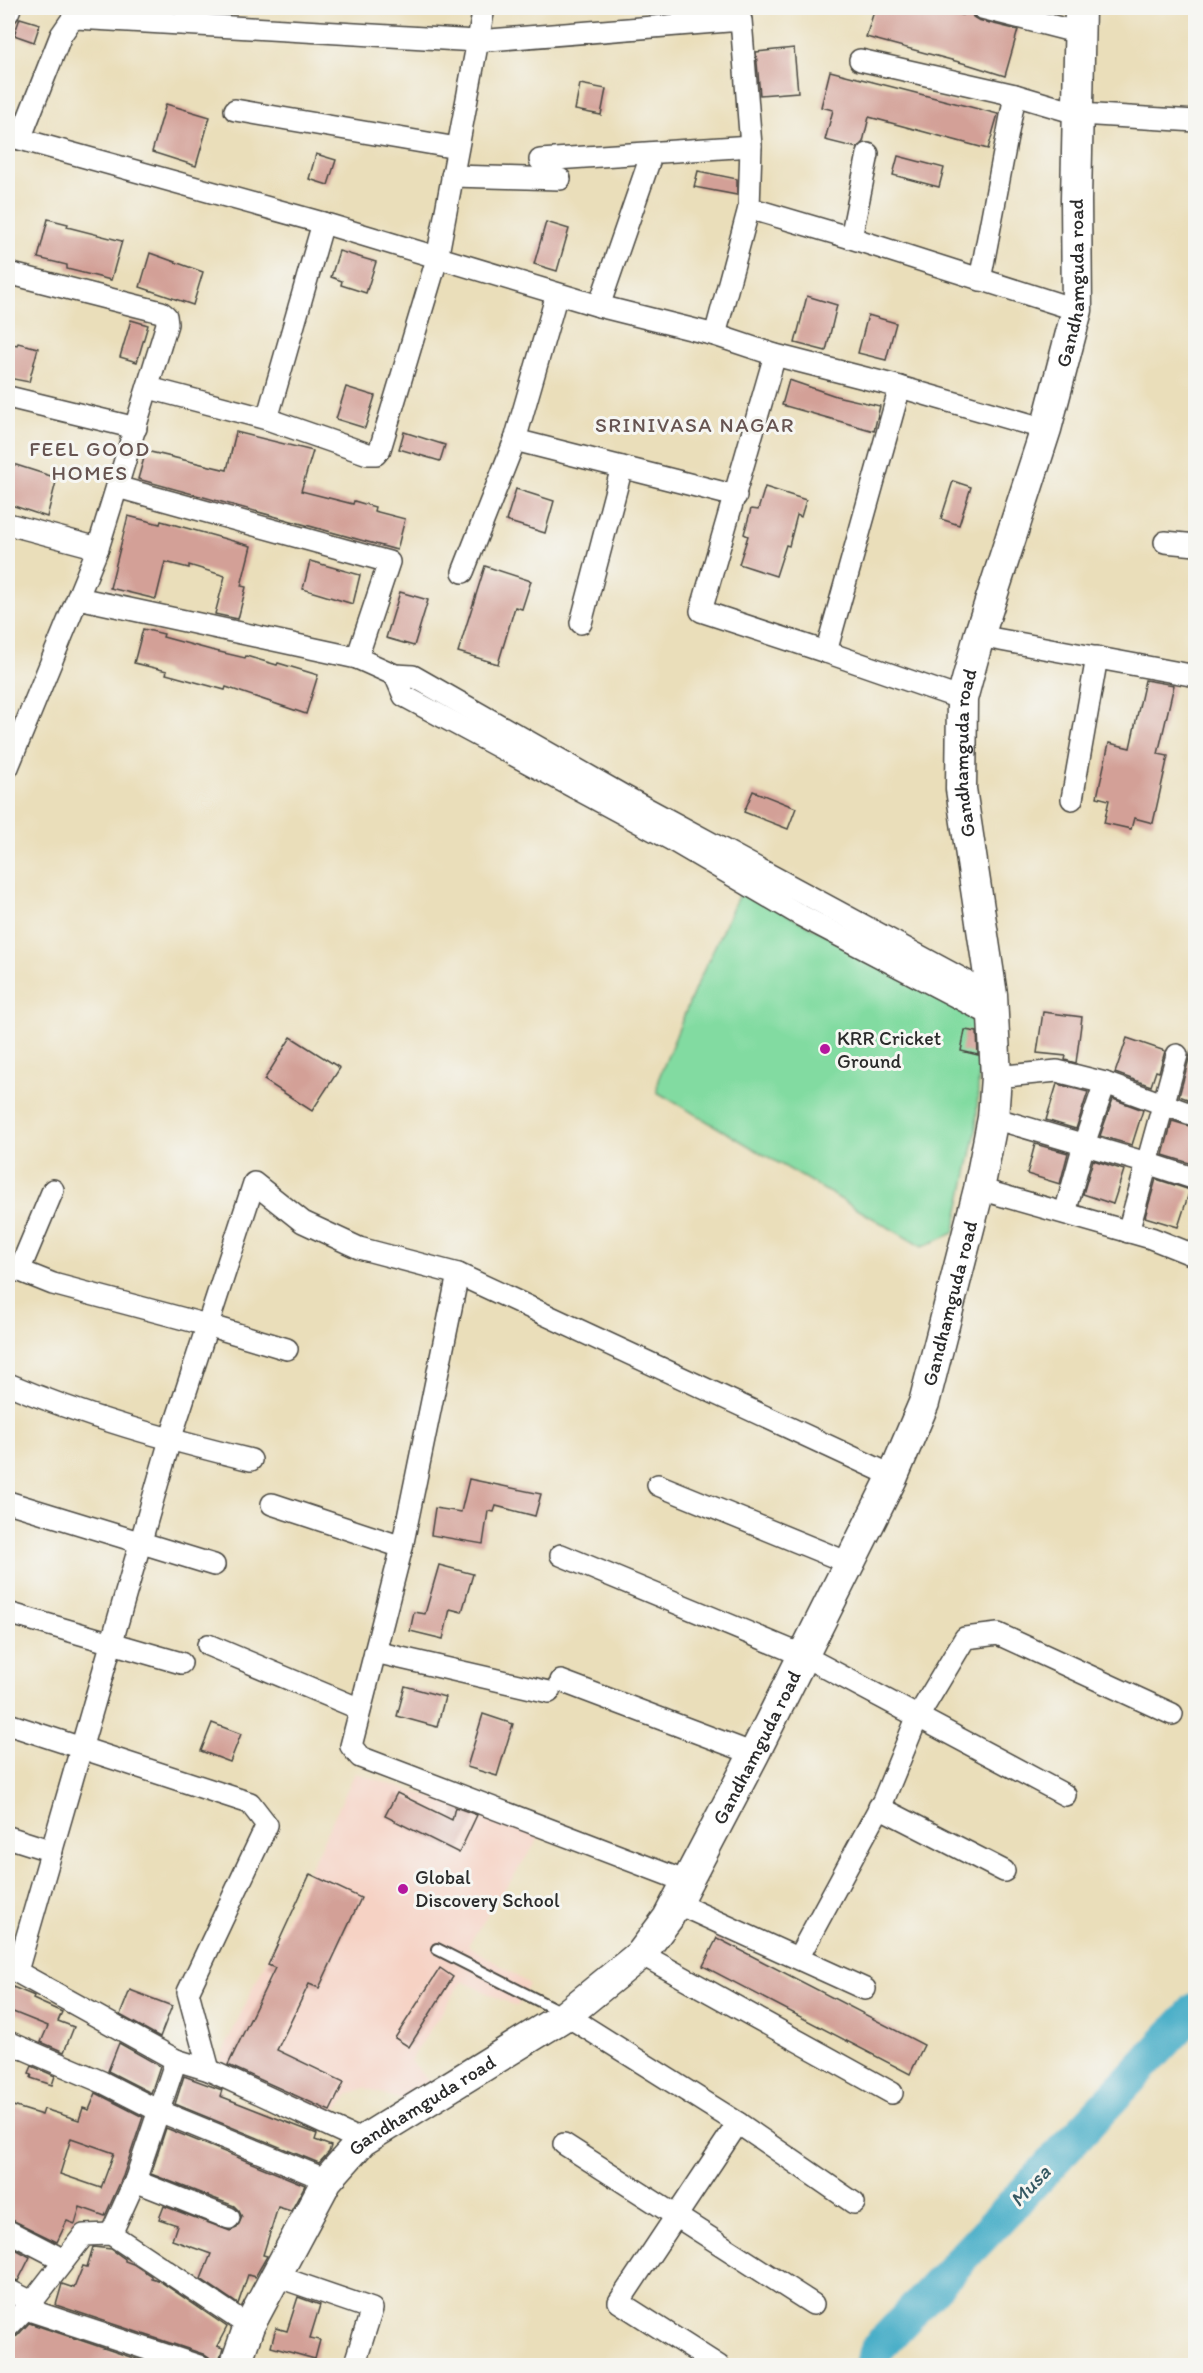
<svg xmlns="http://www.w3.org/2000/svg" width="1203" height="2373" font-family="Itim,sans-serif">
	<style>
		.built { fill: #f6d2c4 }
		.green { fill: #82dba1; stroke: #568366; stroke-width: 1.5 }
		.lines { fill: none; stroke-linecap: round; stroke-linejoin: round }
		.river { stroke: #47adc7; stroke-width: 34 }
		.building { fill: #d3a097; fill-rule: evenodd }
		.lane-casing { stroke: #484640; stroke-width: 14 }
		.street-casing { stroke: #484640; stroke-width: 24 }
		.secondary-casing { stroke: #484640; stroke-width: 33 }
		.lane { stroke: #fff; stroke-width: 10 }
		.street { stroke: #fff; stroke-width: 21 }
		.secondary { stroke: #fff; stroke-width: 30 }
		.poi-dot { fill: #b5179e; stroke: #f6f6f2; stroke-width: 2 }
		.labels { text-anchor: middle; stroke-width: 6; stroke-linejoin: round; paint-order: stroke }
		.street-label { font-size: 20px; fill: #2b2b2b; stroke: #f6f6f2 }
		.poi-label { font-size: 20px; fill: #2b2b2b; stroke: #f6f6f2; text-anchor: start }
		.neighbourhood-label { font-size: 21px; letter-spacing: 1.5px; fill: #665451; stroke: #f6f6f2 }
		.water-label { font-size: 21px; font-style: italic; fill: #355862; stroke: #f6f6f2 }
	</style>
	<rect width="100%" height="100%" fill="#f6f6f2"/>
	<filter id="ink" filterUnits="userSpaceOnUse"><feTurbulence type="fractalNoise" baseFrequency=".0167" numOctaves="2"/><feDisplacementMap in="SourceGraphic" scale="12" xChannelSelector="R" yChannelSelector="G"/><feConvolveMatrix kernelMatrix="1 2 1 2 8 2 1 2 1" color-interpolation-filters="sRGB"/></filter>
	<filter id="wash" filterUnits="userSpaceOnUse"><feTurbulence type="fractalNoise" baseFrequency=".008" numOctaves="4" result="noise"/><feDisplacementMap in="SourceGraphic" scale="24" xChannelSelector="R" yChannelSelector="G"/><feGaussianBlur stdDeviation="1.35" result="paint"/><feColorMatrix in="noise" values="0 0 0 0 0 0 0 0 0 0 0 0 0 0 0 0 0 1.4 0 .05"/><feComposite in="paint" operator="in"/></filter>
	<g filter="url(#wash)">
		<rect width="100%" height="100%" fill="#eadeba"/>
		<polygon class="built" points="355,1773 543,1832 468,1945 529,1984 517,2007 462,1981 410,2061 431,2083 402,2100 365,2088 350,2094 331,2116 219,2060"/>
		<polygon class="green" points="741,890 944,997 981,1028 976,1132 954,1233 922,1247 657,1092 658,1080 694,991"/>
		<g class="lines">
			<polyline class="river" points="872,2366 875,2351 1196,2009"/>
		</g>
		<g id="blocks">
			<g class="building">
				<polygon points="875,8 934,8 963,15 964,8 970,8 973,17 978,20 1018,30 1005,76 970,65 866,37"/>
				<polygon points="20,18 40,24 34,42 14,35"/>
				<polygon points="794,48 798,92 760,95 756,52"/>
				<polygon points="830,71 998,114 988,149 869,117 863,142 857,148 825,140 833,110 821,107"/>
				<polygon points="580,84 606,89 601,115 575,110"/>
				<polygon points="166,104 210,117 196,166 152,152"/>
				<polygon points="316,154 336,160 328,185 309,179"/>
				<polygon points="898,156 944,168 939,187 893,175"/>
				<polygon points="698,171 737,179 737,195 694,187"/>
				<polygon points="48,219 68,224 67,227 122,241 111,280 67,269 67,265 38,258"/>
				<polygon points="546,222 569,229 557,271 534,264"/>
				<polygon points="339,251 376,262 366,293 341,285 342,281 331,277"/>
				<polygon points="150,253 203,272 193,305 140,287"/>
				<polygon points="807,296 837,305 826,351 795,343"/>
				<polygon points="868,315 896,323 886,360 858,353"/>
				<polygon points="131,320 148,325 137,362 120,357"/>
				<polygon points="8,343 17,345 18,343 38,348 29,382 8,378"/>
				<polygon points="789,380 836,396 880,406 874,431 782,405"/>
				<polygon points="346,387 375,396 365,428 336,419"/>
				<polygon points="236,432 313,451 301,491 353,504 354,501 375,507 374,511 405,519 397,550 138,479 146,451 227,470"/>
				<polygon points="404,432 445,445 440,461 399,449"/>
				<polygon points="13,464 57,478 47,517 8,504 8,486"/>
				<polygon points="953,481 971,487 959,525 941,519"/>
				<polygon points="765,487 806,500 801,517 797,515 789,546 786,545 776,576 739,564 748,536 744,534 751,509 758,510"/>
				<polygon points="516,489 554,501 545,533 506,521"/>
				<polygon points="128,516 160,524 161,521 251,546 241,586 246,587 238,619 215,614 225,576 189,565 189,568 165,562 156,599 110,588"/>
				<polygon points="310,561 360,575 353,604 303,589"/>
				<polygon points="485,566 531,581 522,609 515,607 498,664 458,652"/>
				<polygon points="400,592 428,600 414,646 386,638"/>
				<polygon points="143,629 164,634 163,637 211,650 245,658 246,656 277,665 278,663 318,675 306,714 226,687 225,690 166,674 167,671 134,663"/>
				<polygon points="1145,680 1174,685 1158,754 1168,756 1153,823 1134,818 1131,829 1104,823 1109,800 1097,797 1109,743 1130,748"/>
				<polygon points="753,791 796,808 788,829 744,812"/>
				<polygon points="1043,1012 1082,1017 1076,1063 1065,1060 1066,1056 1037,1053"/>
				<polygon points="965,1030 977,1032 978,1055 961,1051"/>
				<polygon points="291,1037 340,1068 312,1111 264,1080"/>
				<polygon points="1127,1038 1165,1051 1159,1072 1156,1071 1151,1086 1115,1073"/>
				<polygon points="1192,1048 1196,1048 1196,1102 1179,1096"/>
				<polygon points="1057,1084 1088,1092 1076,1129 1046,1120"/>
				<polygon points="1113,1099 1143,1110 1132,1145 1100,1136"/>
				<polygon points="1172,1121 1196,1128 1196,1165 1163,1155"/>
				<polygon points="1035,1144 1068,1153 1060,1184 1027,1174"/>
				<polygon points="1093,1160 1124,1170 1113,1204 1083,1194"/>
				<polygon points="1156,1179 1190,1190 1178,1227 1145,1217"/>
				<polygon points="469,1479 541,1494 535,1516 496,1506 494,1512 488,1511 483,1544 431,1535 435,1508 461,1512"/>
				<polygon points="439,1565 473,1574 462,1612 450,1609 443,1639 410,1631 414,1612 425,1614"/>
				<polygon points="405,1686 445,1697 437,1727 397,1716"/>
				<polygon points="483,1714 513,1724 497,1776 467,1767"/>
				<polygon points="212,1723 241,1734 230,1762 201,1751"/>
				<polygon points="397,1793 452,1820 455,1807 477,1815 459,1853 385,1816"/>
				<polygon points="310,1874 361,1898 319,1988 309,1984 277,2050 344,2082 330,2111 228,2065 275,1968 268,1965"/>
				<polygon points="717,1938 924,2045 910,2074 703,1966"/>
				<polygon points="440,1968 453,1977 409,2047 395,2038"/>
				<polygon points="8,1985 32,1995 34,1996 33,1999 62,2012 58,2021 74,2027 64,2052 41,2042 48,2026 8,2010"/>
				<polygon points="130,1990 172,2006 160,2037 120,2015"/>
				<polygon points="119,2043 160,2066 151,2093 108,2071"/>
				<polygon points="32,2066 55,2076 52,2085 31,2078 32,2074 29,2073"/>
				<polygon points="184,2076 222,2090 220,2096 317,2134 315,2140 331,2146 329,2152 319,2163 175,2104"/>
				<path d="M96,2093l47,24 -20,59 -18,40 -25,-9 -5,17 -8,-3 -10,21 -49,-24v-96l5,-16 29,9 2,-6 35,11 4,-12 6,2zM71,2138l43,15 -13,35 -41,-14z"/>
				<polygon points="166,2128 305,2185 291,2211 278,2207 263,2255 267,2256 255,2277 248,2275 238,2304 201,2279 211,2254 172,2240 177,2225 159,2219 164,2206 230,2231 237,2228 242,2217 239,2211 234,2206 151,2174"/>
				<polygon points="8,2245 30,2257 18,2281 8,2277"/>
				<polygon points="93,2247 111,2249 125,2259 125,2261 133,2264 151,2276 151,2278 158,2280 227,2327 217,2346 223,2348 218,2366 211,2366 209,2358 203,2354 56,2305 62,2284 74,2288 83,2266 87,2267"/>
				<polygon points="298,2297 320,2305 310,2338 320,2340 315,2359 271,2347 276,2328 287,2331"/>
				<polygon points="29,2323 157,2366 8,2366 8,2339 17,2336"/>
			</g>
		</g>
	</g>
	<g filter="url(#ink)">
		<use href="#blocks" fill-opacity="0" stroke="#484640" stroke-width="1.5"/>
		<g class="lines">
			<defs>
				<polyline id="lane" points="437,1949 563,2013"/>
				<g id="street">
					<polyline points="982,8 1080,33"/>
					<polyline points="8,13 10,8"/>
					<polyline points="860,60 1015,95 1079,114 1196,121"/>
					<polyline points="235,110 457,148"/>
					<polyline points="8,132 20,139 323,223 599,306 715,335 775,355 900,387 1046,429"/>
					<polyline points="20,139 61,35 70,22 76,18 477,41 741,20 751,146 749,208"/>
					<polyline points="540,160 751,146"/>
					<polyline points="452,176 560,179"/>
					<polyline points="851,238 868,154"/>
					<polyline points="8,273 161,312 166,316 167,324 98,548 8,767"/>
					<polyline points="980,280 1015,95"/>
					<polyline points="557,294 515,440 736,496"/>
					<polyline points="599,306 652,153"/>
					<polyline points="715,335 749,208 851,238 1077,310"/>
					<polyline points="775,355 701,611 826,652"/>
					<polyline points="900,387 826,652 962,699"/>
					<polyline points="149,388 267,419 368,454 376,454 380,449 437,259 484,8"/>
					<polyline points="8,397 136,428"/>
					<polyline points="267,419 323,223"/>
					<polyline points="117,487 389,562 357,658"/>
					<polyline points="8,524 98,548"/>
					<polyline points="1165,542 1196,545"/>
					<polyline points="463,572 515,440"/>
					<polyline points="78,598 357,658 395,675 413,676 622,795 992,995"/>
					<polyline points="581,623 622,467"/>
					<polyline points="979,636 1196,676"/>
					<polyline points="395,675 404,696 670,839 800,915 993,1016"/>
					<polyline points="1072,799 1097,657"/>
					<polyline points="996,1077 1057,1071 1105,1083 1196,1116"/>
					<polyline points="993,1118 1147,1163 1196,1179"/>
					<polyline points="979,1189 1151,1238 1196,1256"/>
					<polyline points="1065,1213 1084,1144 1105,1083"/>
					<polyline points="1128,1232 1177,1055"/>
					<polyline points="8,1266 53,1284 207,1325 287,1349"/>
					<polyline points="19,1271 53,1190"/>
					<polyline points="458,1274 402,1547 351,1746 360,1757 687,1882"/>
					<path d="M8,1384c77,33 161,56 243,76"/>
					<polyline points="658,1485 849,1563"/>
					<polyline points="8,1502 214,1565"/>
					<polyline points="272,1504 402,1547"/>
					<polyline points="561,1555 802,1655 1065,1795"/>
					<polyline points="8,1613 181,1663"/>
					<polyline points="208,1645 360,1709"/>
					<polyline points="375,1652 549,1692"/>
					<polyline points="561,1681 754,1754"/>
					<polyline points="8,1724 250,1803 267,1825 188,1992 209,2070"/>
					<polyline points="879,1807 1004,1871"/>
					<polyline points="8,1837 52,1851"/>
					<polyline points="676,1903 865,1989"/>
					<polyline points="641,1954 892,2093"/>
					<polyline points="798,1958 883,1801 917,1718 965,1638 998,1634 1172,1714"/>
					<polyline points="8,1967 176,2060"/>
					<polyline points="17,1971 170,1440 254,1183 303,1222 359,1248 458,1274 893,1476"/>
					<polyline points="566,2015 738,2123 854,2203"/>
					<polyline points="8,2042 102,2082 159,2111 327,2180"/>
					<polyline points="564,2144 813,2304"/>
					<polyline points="135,2181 229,2218"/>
					<polyline points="8,2231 64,2260"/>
					<polyline points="111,2234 135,2181 176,2060 209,2070 362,2141"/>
					<polyline points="276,2276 372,2309 354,2366"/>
					<polyline points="8,2290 32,2302"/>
					<polyline points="26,2309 199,2366"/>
					<polyline points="8,2327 32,2302 84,2235 111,2234 249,2326"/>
					<polyline points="719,2366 619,2302 738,2123"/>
				</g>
				<g id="secondary">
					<path id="s1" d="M235,2366l14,-40 78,-146 35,-39 204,-126 75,-61 27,-36 86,-164 139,-278 31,-73 55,-214 14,-71 3,-41 -4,-82 -31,-206 1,-90 17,-63 67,-207 31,-119 -1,-110 4,-192"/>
				</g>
			</defs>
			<use href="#lane" class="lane-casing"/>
			<use href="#street" class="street-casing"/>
			<use href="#secondary" class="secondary-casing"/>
			<use href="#lane" class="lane"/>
			<use href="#street" class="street"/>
			<use href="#secondary" class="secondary"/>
		</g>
	</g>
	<g class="poi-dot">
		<circle cx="825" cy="1049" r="6"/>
		<circle cx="403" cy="1889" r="6"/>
	</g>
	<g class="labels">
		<g class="street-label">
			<text dy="7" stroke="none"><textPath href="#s1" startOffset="2364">Gandhamguda road</textPath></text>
			<text dy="7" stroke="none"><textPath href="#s1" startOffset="1878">Gandhamguda road</textPath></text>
			<text dy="7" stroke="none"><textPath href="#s1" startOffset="1320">Gandhamguda road</textPath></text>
			<text dy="7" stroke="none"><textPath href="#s1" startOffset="834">Gandhamguda road</textPath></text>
			<text dy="7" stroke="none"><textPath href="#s1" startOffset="330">Gandhamguda road</textPath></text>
		</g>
		<g class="poi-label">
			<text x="837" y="1045">KRR Cricket<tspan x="837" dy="23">Ground</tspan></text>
			<text x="415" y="1884">Global<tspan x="415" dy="23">Discovery School</tspan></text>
		</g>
		<g class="neighbourhood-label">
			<text x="695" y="432">SRINIVASA NAGAR</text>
			<text x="90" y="456">FEEL GOOD<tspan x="90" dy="24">HOMES</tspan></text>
		</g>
		<g class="water-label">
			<text transform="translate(1030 2186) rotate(-47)" y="7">Musa</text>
		</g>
	</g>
	<rect width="1203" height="2373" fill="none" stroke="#f6f6f2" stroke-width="30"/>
</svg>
